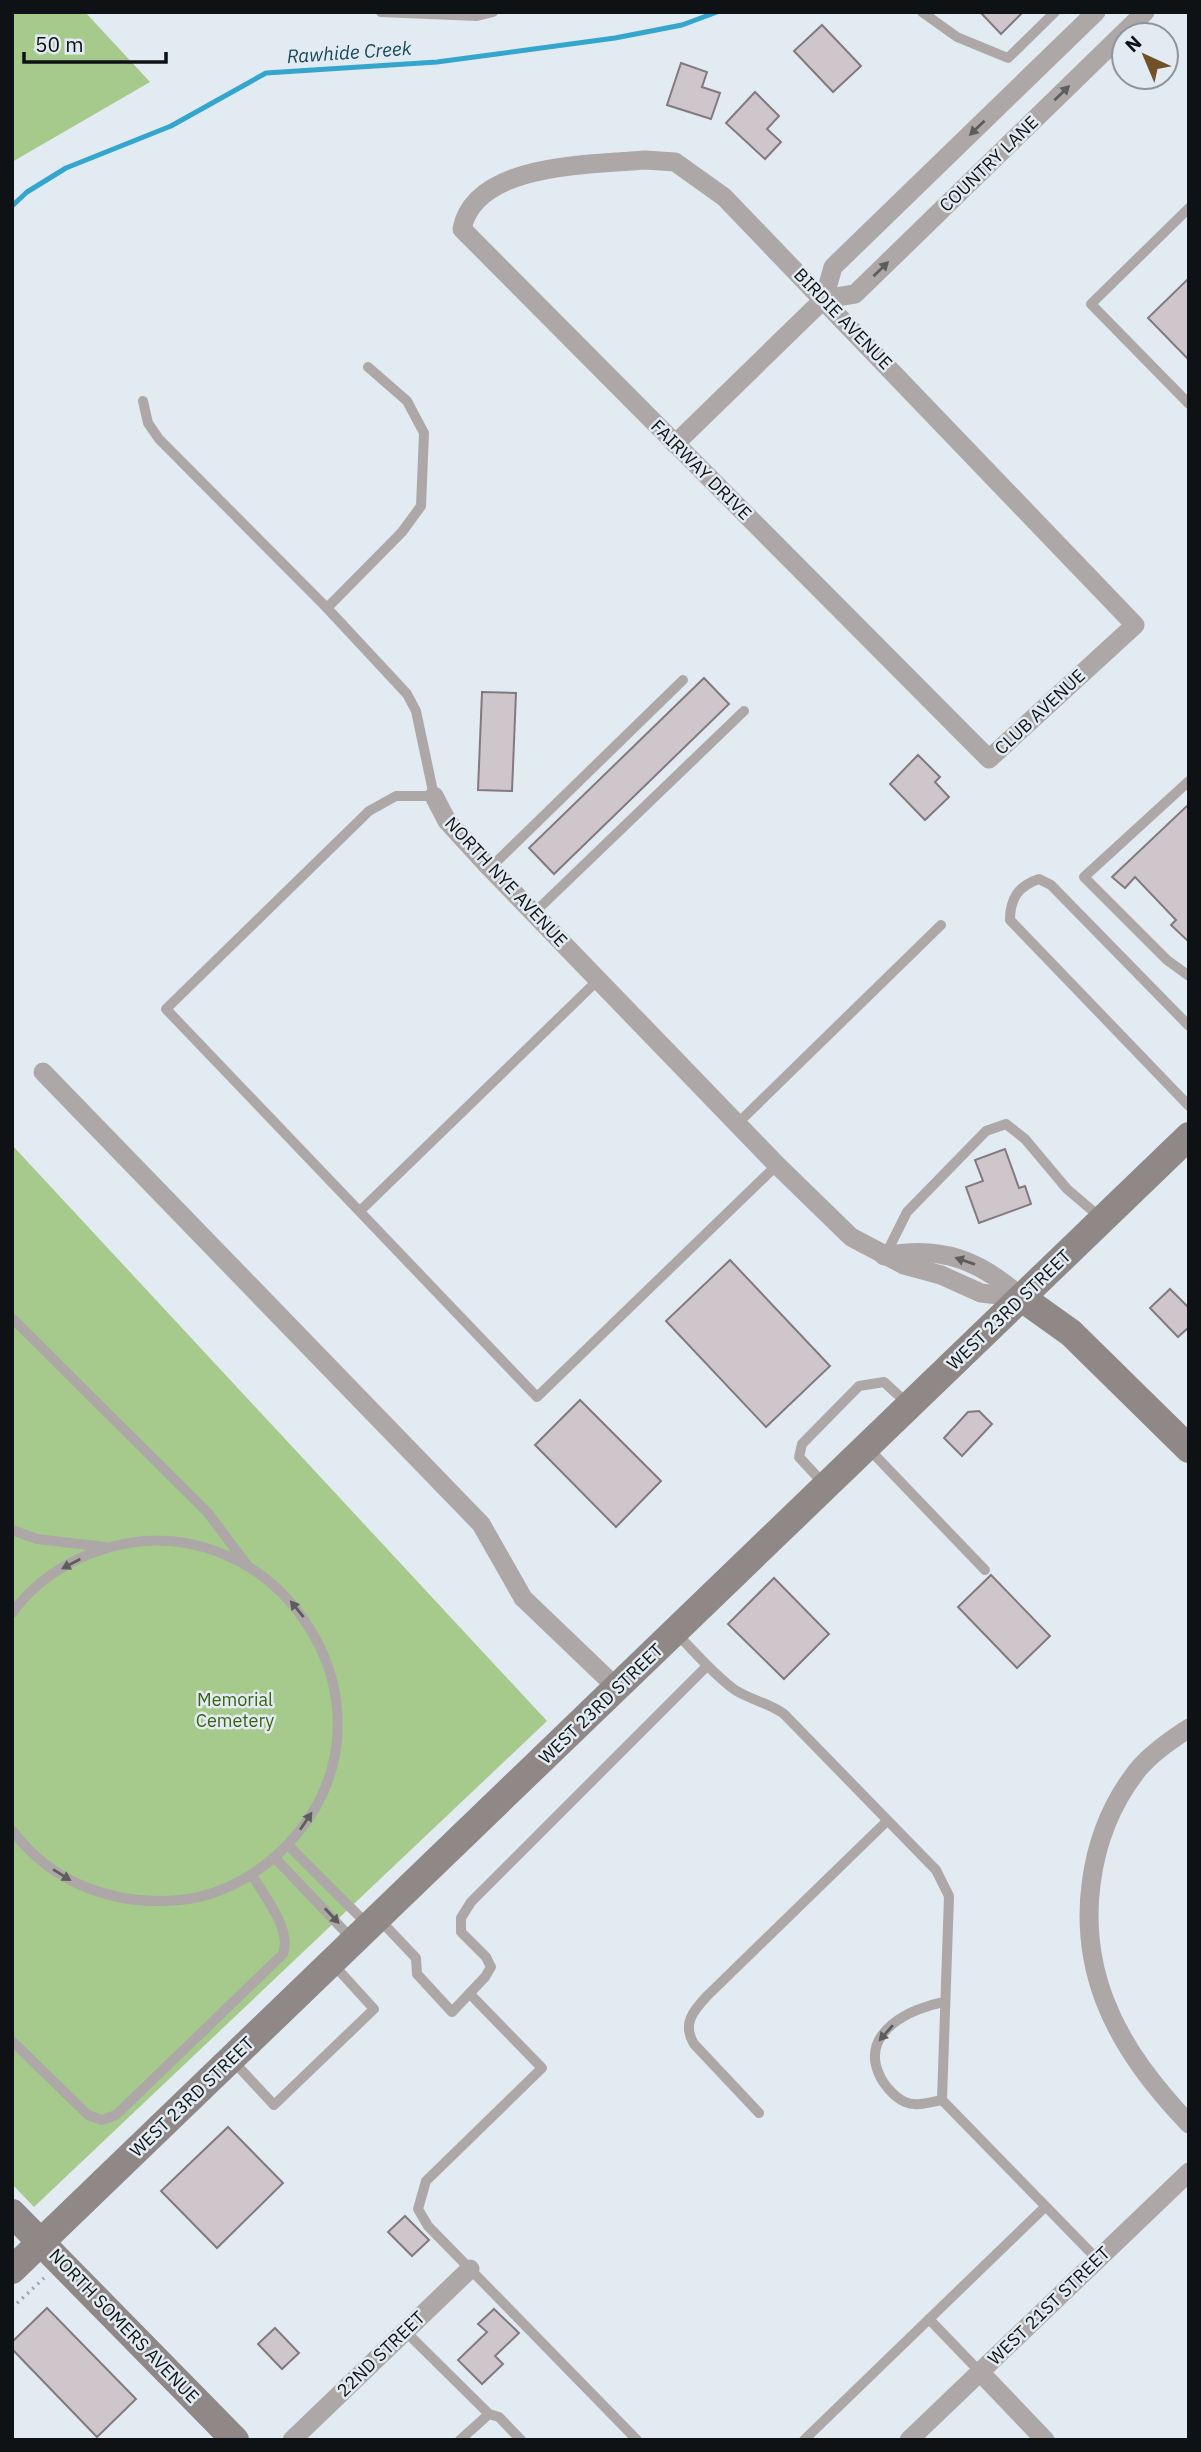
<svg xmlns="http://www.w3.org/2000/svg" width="1201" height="2452" font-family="'IBM Plex Sans',sans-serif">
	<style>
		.green { fill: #a6ca8c }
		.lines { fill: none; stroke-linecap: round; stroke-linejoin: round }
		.stream { stroke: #34a6cd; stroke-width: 5 }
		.building { fill: #cfc6cc; stroke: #827a80; stroke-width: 2 }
		.path { stroke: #9ea5aa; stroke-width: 3.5; stroke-dasharray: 2 5; stroke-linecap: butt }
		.lane { stroke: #ada8a7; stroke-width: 10 }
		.street { stroke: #ada8a7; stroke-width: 19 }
		.secondary { stroke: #8f8887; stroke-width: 28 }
		.oneway { fill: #5e5d5e }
		.labels { text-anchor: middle; stroke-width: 5; stroke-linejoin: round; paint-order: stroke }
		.street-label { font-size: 18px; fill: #0f1214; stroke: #e2ebf1 }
		.park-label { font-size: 18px; fill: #3b6212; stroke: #e2ebf1 }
		.water-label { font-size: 19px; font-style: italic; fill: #184758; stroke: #e2ebf1 }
	</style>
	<rect width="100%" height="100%" fill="#e2ebf1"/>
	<g class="green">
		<polygon points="12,12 85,12 150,82 12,162"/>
		<polygon points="12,1145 547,1721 34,2207 12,2184"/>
	</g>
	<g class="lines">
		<polyline class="stream" points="12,206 27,192 66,168 171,126 266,73 437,62 615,38 682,25 717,12"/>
	</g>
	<g class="building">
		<polygon points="980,12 1023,12 1001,34"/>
		<polygon points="822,25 861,66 833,92 794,51"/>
		<polygon points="681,63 707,72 702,87 720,93 711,119 667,105"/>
		<polygon points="755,92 779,116 767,129 781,142 765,159 726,123"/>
		<polygon points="1189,278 1189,360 1148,318"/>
		<polygon points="704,678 729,704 554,874 529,848"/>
		<polygon points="482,692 516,693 512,791 478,790"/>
		<polygon points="918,755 940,777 935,782 949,797 925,820 890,784"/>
		<polygon points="1189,804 1189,942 1171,925 1176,920 1135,877 1125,888 1112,877"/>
		<polygon points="1005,1149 1019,1188 1025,1186 1031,1204 979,1223 966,1187 983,1181 975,1160"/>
		<polygon points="730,1260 830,1366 766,1427 666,1321"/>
		<polygon points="1170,1289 1189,1308 1189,1327 1178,1337 1150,1308"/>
		<polygon points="580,1400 661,1481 616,1527 535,1445"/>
		<polygon points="979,1411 992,1424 962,1456 944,1438 968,1412"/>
		<polygon points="991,1575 1050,1636 1017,1668 958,1607"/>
		<polygon points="774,1578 829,1634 784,1679 728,1624"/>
		<polygon points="228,2127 283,2183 217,2248 161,2191"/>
		<polygon points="405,2216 429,2240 412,2256 388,2232"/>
		<polygon points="47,2308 136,2399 97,2437 12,2349 12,2342"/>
		<polygon points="494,2309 519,2333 495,2356 503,2364 482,2384 458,2360 487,2332 478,2324"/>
		<polygon points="275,2328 299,2353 282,2369 258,2344"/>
	</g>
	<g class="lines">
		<polyline class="path" points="12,2308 44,2278"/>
		<g class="lane">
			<polyline points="381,12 477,16 493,12"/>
			<polyline points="922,12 957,37 1008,58 1055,12"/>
			<polyline points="1189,208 1091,304 1189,404"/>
			<polyline points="143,401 148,423 159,439 327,608 407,694 416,711 434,796 396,796 369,811 166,1009 537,1397 777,1165"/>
			<polyline points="327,608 402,532 421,506 424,433 407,401 368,367"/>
			<polyline points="1189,781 1084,877 1167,960 1189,976"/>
			<polyline points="490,868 683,680"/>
			<polyline points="534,913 744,711"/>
			<path d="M1189,1026l-138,-141 -12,-6c-21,7 -29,20 -29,41l179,186"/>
			<polyline points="737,1124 941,925"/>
			<polyline points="360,1211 598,980"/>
			<polyline points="885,1256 907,1212 986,1131 1006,1124 1025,1139 1067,1189 1101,1218"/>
			<polyline points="12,1318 208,1513 247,1565"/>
			<polyline points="867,1447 985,1570"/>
			<polyline points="823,1483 799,1457 802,1444 859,1386 884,1382 908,1404"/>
			<polyline points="12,1530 37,1539 105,1547"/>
			<path d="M12,1613c22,-30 54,-52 89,-63 168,-55 309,148 196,284 -29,35 -72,62 -117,66 -65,6 -128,-16 -168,-70"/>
			<path d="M676,1633c19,19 37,41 59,57 16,10 34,13 49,24l152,156 13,26 -7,204 156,160"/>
			<polyline points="288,1845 367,1924"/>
			<polyline points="274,1857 351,1938"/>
			<polyline points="379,1919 416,1958 417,1974 452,2012 485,1977 491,1967 486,1957 461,1932 461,1918 471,1902 707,1666"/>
			<polyline points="470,1994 542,2068 426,2181 418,2209 428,2226 637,2440"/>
			<path d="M12,2041l76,74 14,5 14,-5 167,-161c9,-25 -19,-58 -31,-79"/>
			<polyline points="234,2062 274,2105 374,2009 333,1964"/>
			<path d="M942,2100c-11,2 -26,7 -37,2 -11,-5 -22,-18 -26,-28 -19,-42 32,-66 65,-72"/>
			<path d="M759,2113l-65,-69c-12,-20 -1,-33 13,-48l180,-175"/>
			<polyline points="929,2319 980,2372"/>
			<polyline points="405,2331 489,2414"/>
			<polyline points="460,2440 489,2414 499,2417 521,2440"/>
			<polyline points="804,2440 1045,2207"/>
		</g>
		<g class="street">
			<path d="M645,160l30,2 49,35 411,428 -146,134 -527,-530c13,-67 130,-64 183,-69z"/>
			<polyline points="824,299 855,294 1145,12"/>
			<polyline points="675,444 824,299 833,267 1096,12"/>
			<polyline points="434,796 447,821 490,868 777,1165 851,1237 904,1265 941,1275 981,1293 1022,1298"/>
			<polyline points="43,1072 481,1524 523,1598 617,1688"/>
			<path d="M884,1256c57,-11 96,4 138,42"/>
			<path d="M1189,1728c-19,13 -39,26 -53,44 -49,64 -60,154 -31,229 18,47 50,87 84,123"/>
			<polyline points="980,2372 1045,2440"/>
			<polyline points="292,2440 470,2269"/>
			<polyline points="909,2440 1189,2172"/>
		</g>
		<g class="secondary">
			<polyline points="1022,1298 1071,1333 1189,1449"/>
			<polyline points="12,2213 235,2440"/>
			<polyline points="12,2270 1189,1136"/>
		</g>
	</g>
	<defs><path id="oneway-solid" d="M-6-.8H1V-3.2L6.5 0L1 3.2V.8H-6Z" transform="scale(1.75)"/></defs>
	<g class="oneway">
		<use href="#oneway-solid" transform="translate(1062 93) rotate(-44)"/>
		<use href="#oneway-solid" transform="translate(977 128) rotate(136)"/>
		<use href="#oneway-solid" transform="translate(881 269) rotate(-44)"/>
		<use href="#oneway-solid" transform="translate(965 1261) rotate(-161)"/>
		<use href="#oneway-solid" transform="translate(71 1564) rotate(152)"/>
		<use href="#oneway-solid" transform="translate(297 1609) rotate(-129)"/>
		<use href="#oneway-solid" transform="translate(306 1821) rotate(-56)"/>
		<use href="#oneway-solid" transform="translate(62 1875) rotate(32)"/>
		<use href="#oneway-solid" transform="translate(332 1916) rotate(47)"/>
		<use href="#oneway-solid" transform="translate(886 2033) rotate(131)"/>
	</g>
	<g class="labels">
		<g class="street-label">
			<text transform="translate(989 164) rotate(-44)" y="6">COUNTRY LANE</text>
			<text transform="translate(843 319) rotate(46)" y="6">BIRDIE AVENUE</text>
			<text transform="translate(701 470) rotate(45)" y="6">FAIRWAY DRIVE</text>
			<text transform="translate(1040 712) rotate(-43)" y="6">CLUB AVENUE</text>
			<text transform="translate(506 882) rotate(47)" y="6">NORTH NYE AVENUE</text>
			<text transform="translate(1009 1310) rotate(-44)" y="6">WEST 23RD STREET</text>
			<text transform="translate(601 1704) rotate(-44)" y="6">WEST 23RD STREET</text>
			<text transform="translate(192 2097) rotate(-44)" y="6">WEST 23RD STREET</text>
			<text transform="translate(1049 2306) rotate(-44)" y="6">WEST 21ST STREET</text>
			<text transform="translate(124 2326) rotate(46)" y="6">NORTH SOMERS AVENUE</text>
			<text transform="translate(381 2354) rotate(-44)" y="6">22ND STREET</text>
		</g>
		<g class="park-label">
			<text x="235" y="1706">Memorial<tspan x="235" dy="21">Cemetery</tspan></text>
		</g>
		<g class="water-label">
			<text transform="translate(349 52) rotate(-4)" y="7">Rawhide Creek</text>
		</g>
	</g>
	<rect width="1201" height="2452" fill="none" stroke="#0f1214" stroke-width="28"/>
	<g transform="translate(1145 56) rotate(316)"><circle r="33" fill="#e2ebf1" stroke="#8e9499" stroke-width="2"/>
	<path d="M0-5L12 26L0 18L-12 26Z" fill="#725128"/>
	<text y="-10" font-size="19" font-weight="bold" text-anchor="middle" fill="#0f1214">N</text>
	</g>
	<path d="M24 52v10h142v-10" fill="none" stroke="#0f1214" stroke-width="3.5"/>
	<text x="35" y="52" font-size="21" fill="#0f1214" stroke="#e2ebf1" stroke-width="5" paint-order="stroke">50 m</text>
</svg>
